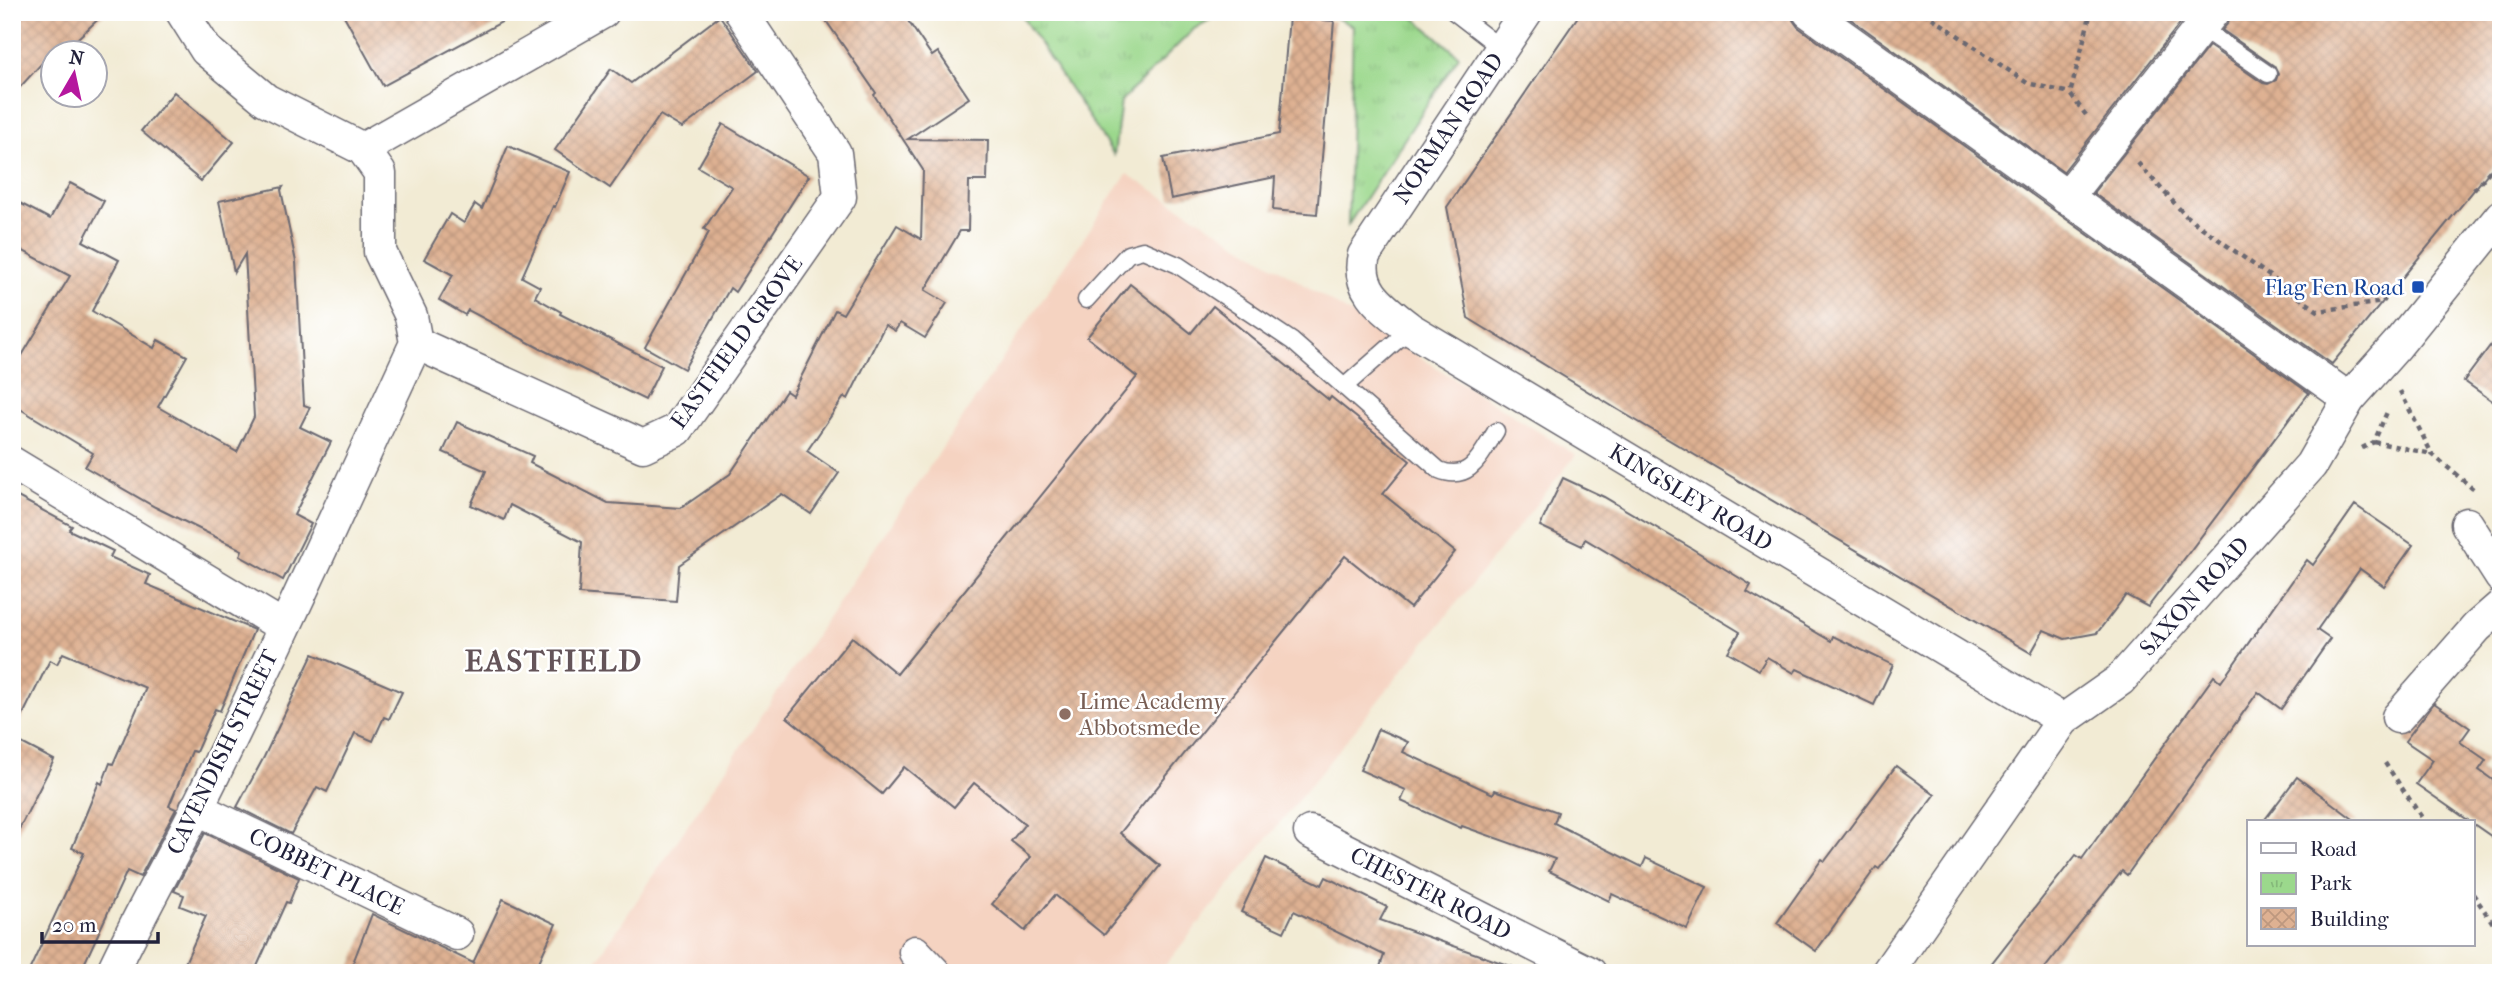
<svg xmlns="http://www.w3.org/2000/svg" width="2513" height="985" font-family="'IM FELL French Canon',serif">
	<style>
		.built { fill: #f5d3c1 }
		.park { fill: url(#park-tufts); stroke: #5e7d64; stroke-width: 2 }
		.building { fill: url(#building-cross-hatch) }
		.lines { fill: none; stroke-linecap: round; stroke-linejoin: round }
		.lane-casing { stroke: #6b6871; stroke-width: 19 }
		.street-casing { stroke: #6b6871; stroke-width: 35 }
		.path { stroke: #6b6871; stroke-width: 4.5; stroke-dasharray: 5 5; stroke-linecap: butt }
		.lane { stroke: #fff; stroke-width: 16 }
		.street { stroke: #fff; stroke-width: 32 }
		.transit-dot { fill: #1a4fb4; stroke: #fff; stroke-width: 2.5 }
		.education-dot { fill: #8d6e63; stroke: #fff; stroke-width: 2.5 }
		.labels { text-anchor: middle; stroke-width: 5; stroke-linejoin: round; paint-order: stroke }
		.street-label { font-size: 23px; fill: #22223b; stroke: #fff }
		.transit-label { font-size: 23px; fill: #164399; stroke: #fff; text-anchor: end }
		.education-label { font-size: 23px; fill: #785e54; stroke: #fff; text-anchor: start }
		.district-label { font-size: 30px; font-weight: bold; letter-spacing: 2px; fill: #645459; stroke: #fff }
	</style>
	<defs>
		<pattern id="park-tufts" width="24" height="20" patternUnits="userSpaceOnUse" patternTransform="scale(1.75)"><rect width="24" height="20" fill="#9bd88c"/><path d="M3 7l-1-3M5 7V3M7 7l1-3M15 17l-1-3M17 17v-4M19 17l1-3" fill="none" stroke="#85b97a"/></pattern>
		<pattern id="building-cross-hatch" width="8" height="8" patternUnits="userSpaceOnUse" patternTransform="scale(1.75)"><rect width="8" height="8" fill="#deb192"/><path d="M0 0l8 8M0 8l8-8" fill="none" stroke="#be987f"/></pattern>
	</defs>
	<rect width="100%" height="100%" fill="#fff"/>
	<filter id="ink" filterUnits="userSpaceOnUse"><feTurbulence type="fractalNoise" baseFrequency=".0143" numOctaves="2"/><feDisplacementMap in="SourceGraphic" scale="14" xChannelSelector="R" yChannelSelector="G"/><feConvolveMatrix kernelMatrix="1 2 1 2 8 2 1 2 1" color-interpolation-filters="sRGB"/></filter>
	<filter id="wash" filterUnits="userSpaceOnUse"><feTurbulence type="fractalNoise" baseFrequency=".00686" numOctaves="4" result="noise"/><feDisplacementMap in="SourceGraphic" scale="28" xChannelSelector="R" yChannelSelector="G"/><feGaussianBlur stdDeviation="1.57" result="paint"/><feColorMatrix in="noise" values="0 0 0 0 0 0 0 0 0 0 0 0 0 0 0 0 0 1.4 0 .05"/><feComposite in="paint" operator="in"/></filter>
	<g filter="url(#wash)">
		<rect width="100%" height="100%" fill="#f2ebd4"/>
		<polygon class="built" points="1127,174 1576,455 1159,973 588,973"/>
		<g class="park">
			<polygon points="1019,12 1223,12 1194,29 1121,101 1114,155"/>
			<polygon points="1324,12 1408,12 1459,56 1348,225 1353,26"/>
		</g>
		<g id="blocks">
			<g class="building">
				<polygon points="12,12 106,12 63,52 52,52 12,96"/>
				<polygon points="342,12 520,12 383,86"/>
				<polygon points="820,12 902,12 932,56 938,52 969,98 908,139 988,140 987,181 969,181 968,231 960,231 925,290 947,303 925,338 900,323 895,331 885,325 848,399 844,397 807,451 839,473 811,514 782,494 679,565 676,601 579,594 582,542 510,505 504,520 471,505 486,471 443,452 457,422 533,456 530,463 608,503 681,508 730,474 786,391 792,395 835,310 843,314 897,225 921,239 923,170 874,95 876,93"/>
				<polygon points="1581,12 1791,12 1793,20 1798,27 2309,393 2148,607 2126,595 2097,633 2065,639 2044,630 2031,653 1620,411 1468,318 1447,207"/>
				<polygon points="1841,12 2189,12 2063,172"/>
				<polygon points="2231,12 2501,12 2501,157 2332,364 2093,193 2209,46 2263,83 2268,84 2276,80 2278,74 2274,66 2222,30 2228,23"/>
				<polygon points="720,16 758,71 682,128 660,115 610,188 555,150 611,69 631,83"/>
				<polygon points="1289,17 1334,21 1317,214 1273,210 1275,177 1171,199 1163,158 1279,134"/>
				<polygon points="174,92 234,142 201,181 141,131"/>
				<polygon points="723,124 809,176 735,292 730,288 684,369 645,347 709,232 704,229 732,187 698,167"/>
				<polygon points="508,146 570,172 555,207 553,206 522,277 540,287 535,297 561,312 560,314 662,366 645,400 541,349 468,310 465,315 439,300 453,275 424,259 450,214 464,223 475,204 482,209"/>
				<polygon points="70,183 104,201 83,241 119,260 92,311 154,348 158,340 187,356 158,407 237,452 254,417 245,254 234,272 219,201 283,187 281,190 296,262 304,405 310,407 300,427 331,442 294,515 311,524 283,580 240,556 242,550 155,507 85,467 93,453 12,404 12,372 70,276 12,245 12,199 50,219"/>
				<polygon points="1130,284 1191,333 1213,306 1329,400 1331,397 1410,461 1383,494 1455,552 1410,608 1345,556 1120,833 1160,866 1104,935 1055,895 1025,931 992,904 1031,857 1011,841 1025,824 974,783 954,807 904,767 882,794 787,717 852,637 897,674 1137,377 1087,337"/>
				<polygon points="2501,331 2501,407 2464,381"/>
				<polygon points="1563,478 1604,497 1691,548 1751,585 1747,592 1831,641 1833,636 1893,665 1874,705 1797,669 1794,673 1767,657 1759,670 1728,652 1740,632 1585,539 1582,546 1540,526"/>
				<polygon points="12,494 72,526 69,530 113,551 110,557 150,575 146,584 254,630 220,711 215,709 196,752 192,751 169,806 176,809 140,877 127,871 80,973 28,973 84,853 72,848 99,782 102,784 110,763 113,764 146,688 63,653 57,664 50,660 12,737"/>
				<polygon points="2355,505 2413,545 2384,586 2360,569 2317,630 2330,639 2281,709 2258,692 2127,875 2122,871 2041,973 1984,973 2076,855 2082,859 2214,676 2221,682 2307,560 2313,565"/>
				<polygon points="313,654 402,692 389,719 384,717 373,741 355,733 327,792 317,787 291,834 237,807 264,757"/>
				<polygon points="2434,703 2470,728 2460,742 2486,760 2479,770 2501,786 2501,843 2416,784 2433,760 2405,741"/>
				<polygon points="1378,729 1408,742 1403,752 1493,794 1495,790 1558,812 1554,823 1642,867 1646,858 1707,887 1687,929 1612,894 1609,901 1549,871 1555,859 1462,826 1461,828 1401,801 1406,790 1360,770"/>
				<polygon points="12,738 54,760 12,843"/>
				<polygon points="1896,766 1935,795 1879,869 1876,867 1816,951 1777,923 1822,859 1825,861"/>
				<polygon points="2297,777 2357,822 2263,822"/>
				<polygon points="205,833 299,878 289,903 286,902 254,973 206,973 185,963 206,916 180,906 184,895 174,891"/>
				<polygon points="1266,858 1322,885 1326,877 1387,907 1380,920 1516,968 1516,973 1378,973 1384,955 1294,911 1284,932 1241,912"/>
				<polygon points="503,899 556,924 534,973 349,973 372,914 473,963"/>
			</g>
		</g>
	</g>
	<g filter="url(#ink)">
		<use href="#blocks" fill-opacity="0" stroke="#6b6871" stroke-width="2"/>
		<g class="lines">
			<defs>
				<g id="lane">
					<polyline points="1454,12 1502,49"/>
					<polyline points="2201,28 2268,74"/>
					<path d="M1086,300l42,-46 15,-4 35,15 114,76 147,129c32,13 42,-16 57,-39"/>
					<polyline points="1344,387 1410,329"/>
				</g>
				<g id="street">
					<path d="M1526,12l-162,243c-9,36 21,54 46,74l653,391"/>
					<polyline points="1809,12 2349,399"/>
					<polyline points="363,149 603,12"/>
					<polyline points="2066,198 2213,12"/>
					<polyline points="416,343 643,446 677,430 840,197 835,153 741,12"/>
					<polyline points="12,463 284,627"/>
					<polyline points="2467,524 2501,577"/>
					<polyline points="2398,717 2477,627 2501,606"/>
					<polyline points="196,808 457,934"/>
					<polyline points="1310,832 1590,973"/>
					<polyline points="915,952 935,973"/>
					<path d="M112,973c26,-56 57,-110 85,-165 77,-153 147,-310 219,-465l-5,-27 -31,-64v-79l-17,-24 -97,-49 -60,-50 -24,-38"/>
					<polyline points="1887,973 2063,720 2120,680 2311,465 2349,399 2397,345 2501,216"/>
				</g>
			</defs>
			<use href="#lane" class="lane-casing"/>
			<use href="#street" class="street-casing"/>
			<g class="path">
				<polyline points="1924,12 2027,83 2070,93"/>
				<polyline points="2086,115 2070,94 2091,12"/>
				<polyline points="2138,163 2186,216 2318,311 2383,302 2385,299"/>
				<polyline points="2474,190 2501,157"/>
				<polyline points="2400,391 2432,454 2473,489"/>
				<polyline points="2374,442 2432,454"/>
				<polyline points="2362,448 2374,442 2387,412"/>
				<polyline points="2385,763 2425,822"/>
				<polyline points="2473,894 2501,935"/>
			</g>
			<use href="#lane" class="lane"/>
			<use href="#street" class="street"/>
		</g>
	</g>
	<rect class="transit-dot" x="2411" y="280" width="14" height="14" rx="3.5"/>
	<circle class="education-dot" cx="1065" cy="714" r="7"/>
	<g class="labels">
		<g class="street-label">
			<text transform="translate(1448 128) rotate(-56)" y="8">NORMAN ROAD</text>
			<text transform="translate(736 342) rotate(-54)" y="8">EASTFIELD GROVE</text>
			<text transform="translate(1691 497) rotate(31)" y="8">KINGSLEY ROAD</text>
			<text transform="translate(2194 596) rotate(-48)" y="8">SAXON ROAD</text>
			<text transform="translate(222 752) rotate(-64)" y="8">CAVENDISH STREET</text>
			<text transform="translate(327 871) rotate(26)" y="8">COBBET PLACE</text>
			<text transform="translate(1431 893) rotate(27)" y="8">CHESTER ROAD</text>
		</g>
		<g class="transit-label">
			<text x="2404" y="295">Flag Fen Road</text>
		</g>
		<g class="education-label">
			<text x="1079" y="709">Lime Academy<tspan x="1079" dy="26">Abbotsmede</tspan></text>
		</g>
		<g class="district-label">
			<text x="554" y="671">EASTFIELD</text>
		</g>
	</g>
	<rect width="2513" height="985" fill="none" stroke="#fff" stroke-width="42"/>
	<rect x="2247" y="820" width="228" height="126" fill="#ffffff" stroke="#a7a7b1" stroke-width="2"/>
	<rect x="2261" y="843" width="35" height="10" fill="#ffffff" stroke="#a7a7b1" stroke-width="2"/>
	<text x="2310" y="856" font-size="21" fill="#22223b">Road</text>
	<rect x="2261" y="873" width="35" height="21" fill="url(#park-tufts)" stroke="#a7a7b1" stroke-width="2"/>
	<text x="2310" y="890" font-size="21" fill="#22223b">Park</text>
	<rect x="2261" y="908" width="35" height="21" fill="url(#building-cross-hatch)" stroke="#a7a7b1" stroke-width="2"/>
	<text x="2310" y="926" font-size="21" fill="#22223b">Building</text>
	<g transform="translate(74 74) rotate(9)"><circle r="33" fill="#ffffff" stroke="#a7a7b1" stroke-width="2"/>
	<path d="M0-5L12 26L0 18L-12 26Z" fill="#b5179e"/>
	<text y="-10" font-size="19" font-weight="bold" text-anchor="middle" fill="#22223b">N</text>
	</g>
	<path d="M42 932v10h116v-10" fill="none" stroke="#22223b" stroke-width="3.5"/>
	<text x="52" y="932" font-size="21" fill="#22223b" stroke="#ffffff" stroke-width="5" paint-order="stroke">20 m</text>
</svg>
